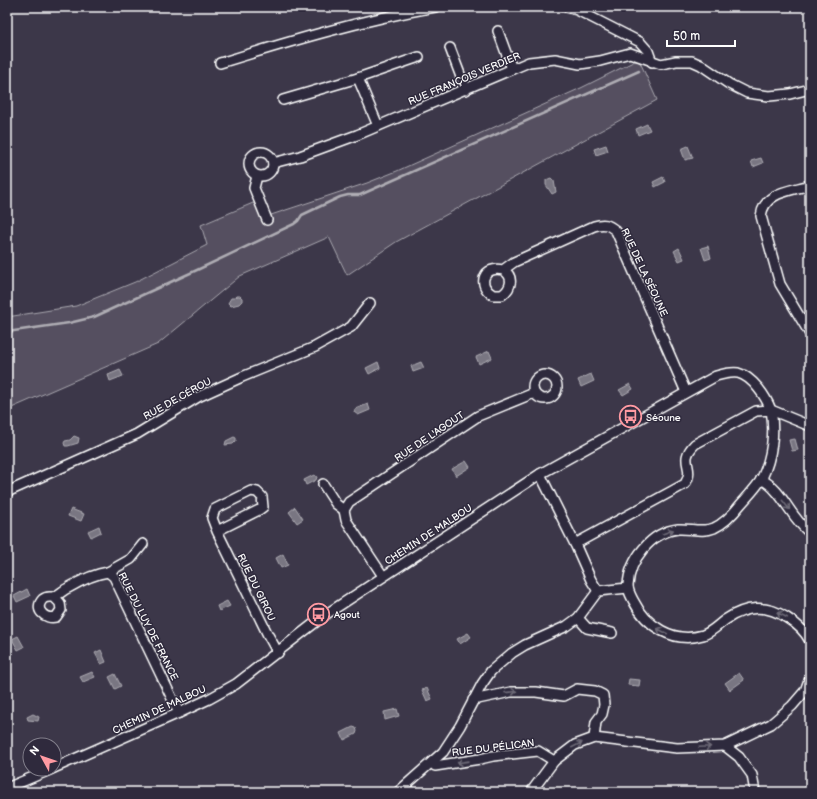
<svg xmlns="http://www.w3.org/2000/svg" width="817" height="799" font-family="'Balsamiq Sans',sans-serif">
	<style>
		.green { fill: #555060; stroke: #aaa8b0 }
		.water { fill: #797682; stroke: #afadb4 }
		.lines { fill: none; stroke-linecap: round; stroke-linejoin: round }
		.stream { stroke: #afadb4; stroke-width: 2.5 }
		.minor-casing { stroke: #fff; stroke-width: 12 }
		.minor { stroke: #2f2a3d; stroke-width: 9 }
		.oneway { stroke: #6d6a77 }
		.labels { text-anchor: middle; stroke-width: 3; stroke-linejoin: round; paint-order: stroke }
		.street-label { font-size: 10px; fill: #fff; stroke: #2f2a3d }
		.poi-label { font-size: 10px; fill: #fff; stroke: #2f2a3d; text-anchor: start }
	</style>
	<rect width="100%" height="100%" fill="#3c3749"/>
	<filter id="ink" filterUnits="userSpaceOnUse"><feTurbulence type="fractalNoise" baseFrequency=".025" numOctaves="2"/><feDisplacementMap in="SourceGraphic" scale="8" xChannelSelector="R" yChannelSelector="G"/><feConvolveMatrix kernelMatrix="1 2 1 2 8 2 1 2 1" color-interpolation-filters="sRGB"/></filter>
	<g filter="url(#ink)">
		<g class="green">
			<polygon points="635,61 640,62 657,100 396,242 347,275 329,237 240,276 158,344 7,410 7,317 76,306 135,282 207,245 201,225 253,203 268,216 367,183 397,171 581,88"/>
			<polygon points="650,788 666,792 634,792"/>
		</g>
		<g class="water">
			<polygon points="647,124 650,130 638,135 636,129"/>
			<polygon points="606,145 608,151 596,155 594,149"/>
			<polygon points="688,146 693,158 685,160 681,149"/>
			<polygon points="761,158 763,163 753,167 751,161"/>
			<polygon points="663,177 665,182 655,187 653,182"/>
			<polygon points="551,178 554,181 556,192 552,194 546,185 546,180"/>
			<polygon points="708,246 711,258 705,260 701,248"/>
			<polygon points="679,248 684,259 679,261 674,251"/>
			<polygon points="237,296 240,296 242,298 242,301 239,304 231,306 228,303 231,298 235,298"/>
			<polygon points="489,351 492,358 479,364 476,357"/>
			<polygon points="378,362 380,368 369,374 366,368"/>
			<polygon points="421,362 424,368 413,372 411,366"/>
			<polygon points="120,370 123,376 110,381 108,375"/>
			<polygon points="591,374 594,381 581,387 578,380"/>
			<polygon points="630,384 633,389 623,395 619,390"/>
			<polygon points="368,404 370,410 358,415 354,412 355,409"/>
			<polygon points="74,436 79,438 78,443 68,446 65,446 64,443 65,441 70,440"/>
			<polygon points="234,437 236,438 236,441 233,444 225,445 226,441"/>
			<polygon points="795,439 798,450 792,451 789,440"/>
			<polygon points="466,461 470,467 456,476 452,469"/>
			<polygon points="314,475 317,477 316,480 306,485 304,480"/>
			<polygon points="295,507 303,519 297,523 289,512"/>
			<polygon points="71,509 84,514 81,521 68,516"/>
			<polygon points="99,526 101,532 91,537 88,531"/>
			<polygon points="283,554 288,565 281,568 276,558"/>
			<polygon points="27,589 30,596 17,602 14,596"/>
			<polygon points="227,601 230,606 219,611 217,606"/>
			<polygon points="468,633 471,637 460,644 457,639"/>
			<polygon points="18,636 24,647 18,650 12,639"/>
			<polygon points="101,650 106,662 101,664 95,653"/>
			<polygon points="92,672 95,677 83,682 80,677"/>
			<polygon points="739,673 744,680 730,690 725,683"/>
			<polygon points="115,674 121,686 115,689 109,677"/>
			<polygon points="629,679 640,680 639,686 628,685"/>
			<polygon points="427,688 432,699 427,701 422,690"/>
			<polygon points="397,709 399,716 385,720 384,712"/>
			<polygon points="33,714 39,717 38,721 28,720 27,717"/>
			<polygon points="353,727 356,728 357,731 356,734 344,740 341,733"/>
		</g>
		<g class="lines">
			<polyline class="stream" points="7,332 69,323 94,317 197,270 294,224 298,221 302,215 340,197 348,195 360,195 639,71"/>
			<defs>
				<g id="minor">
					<polyline points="566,7 577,10 640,42 648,51 652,62"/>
					<polyline points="498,31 512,69"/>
					<polyline points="450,48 466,90"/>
					<path d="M220,63c71,-22 141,-43 215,-56"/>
					<polyline points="358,78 378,126"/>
					<polyline points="283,100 358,78 419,57"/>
					<circle cx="261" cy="164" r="12"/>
					<polyline points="273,163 300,156 357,135 529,62 555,59 580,64 600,61 630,53 661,64 676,61 692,61 701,65 729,84 747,93 769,96 790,94 810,89"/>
					<polyline points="257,176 254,188 267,220"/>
					<path d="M810,185c-20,6 -46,7 -49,31l19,68 30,50"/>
					<path d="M503,270c11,6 9,18 -1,25h-9c-17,-10 -9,-30 10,-25l11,-8 80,-36c10,-3 14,-2 22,5l70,161"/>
					<circle cx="545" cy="387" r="12"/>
					<polyline points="540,474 575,544 591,580 598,591 628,588"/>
					<path d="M761,479c22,11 29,39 49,54"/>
					<polyline points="323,484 336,504 344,510"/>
					<polyline points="7,492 137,434 198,397 242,377 315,347 351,327 370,303"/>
					<polyline points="217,531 259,510 263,507 262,497 257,492 251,491 215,509 212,518 217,531 268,635 278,653"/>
					<polyline points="143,544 131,559 108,572 114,577 179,713"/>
					<path d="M575,544l110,-60c11,-18 -8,-22 10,-40l61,-33 15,-1c4,22 1,47 -9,68 -5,9 -14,18 -21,26 -7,9 -16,19 -27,24 -12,5 -24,0 -36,1 -27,3 -49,31 -50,57 0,5 3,10 5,14 13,26 40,44 70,35 9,-3 15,-10 22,-15 20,-14 42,-16 62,-2 10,6 18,13 23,23"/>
					<polyline points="383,576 346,520 344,510 349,502 478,416 534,393"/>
					<path d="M54,597l6,6 1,7 -5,7c-11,3 -23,-8 -13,-18 4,-3 8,-1 12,-3 4,-1 8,-6 13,-8 12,-7 25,-14 40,-16"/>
					<polyline points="578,618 587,628 612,633"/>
					<polyline points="473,700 511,692 536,692 564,696 577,689 595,691 603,695 604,705 602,714 596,722 594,738"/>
					<polyline points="725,746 739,757 752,775 755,792"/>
					<polyline points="432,762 435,766 480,759 493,756 538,751 554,761"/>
					<path d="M54,768l125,-55 30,-14 27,-15 89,-69 215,-141 176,-98c7,-2 15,-4 22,-3 15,4 28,24 33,37l39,16"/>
					<polyline points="7,788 52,769"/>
					<polyline points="398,792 443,752 460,726 482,684 491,671 512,653 525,645 567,626 578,618 598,591"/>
					<polyline points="531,792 554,761 575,745 594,738 677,748 725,746 771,724 792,706 805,691 810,677"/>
				</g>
			</defs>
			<use href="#minor" class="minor-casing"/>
			<use href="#minor" class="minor"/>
		</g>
		<defs><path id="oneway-shaft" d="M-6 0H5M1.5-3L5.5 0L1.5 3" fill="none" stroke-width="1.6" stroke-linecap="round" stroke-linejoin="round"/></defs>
		<g class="oneway">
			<use href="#oneway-shaft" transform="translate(786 505) rotate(52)"/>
			<use href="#oneway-shaft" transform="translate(668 532) rotate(-20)"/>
			<use href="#oneway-shaft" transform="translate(782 615) rotate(-152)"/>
			<use href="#oneway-shaft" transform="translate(662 631) rotate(-153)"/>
			<use href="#oneway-shaft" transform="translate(511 692) rotate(-6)"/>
			<use href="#oneway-shaft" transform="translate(577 745) rotate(-27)"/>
			<use href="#oneway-shaft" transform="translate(705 747) rotate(-3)"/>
			<use href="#oneway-shaft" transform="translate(463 762) rotate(172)"/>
		</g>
	</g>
	<defs>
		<symbol id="bus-ring" viewBox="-11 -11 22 22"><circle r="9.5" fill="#2f2a3d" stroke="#ff9aa2" stroke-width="1.5"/><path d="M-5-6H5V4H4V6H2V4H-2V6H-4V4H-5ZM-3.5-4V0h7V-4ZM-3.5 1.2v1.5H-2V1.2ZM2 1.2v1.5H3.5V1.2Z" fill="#ff9aa2"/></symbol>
	</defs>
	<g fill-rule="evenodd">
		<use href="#bus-ring" x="618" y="404" width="25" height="25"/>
		<use href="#bus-ring" x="306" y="602" width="25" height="25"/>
	</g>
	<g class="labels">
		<g class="street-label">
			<text transform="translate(464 78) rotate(-23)" y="4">RUE FRANÇOIS VERDIER</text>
			<text transform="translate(645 272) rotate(65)" y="4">RUE DE LA SÉOUNE</text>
			<text transform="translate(177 398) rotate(-29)" y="4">RUE DE CÉROU</text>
			<text transform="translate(429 436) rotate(-34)" y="4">RUE DE L'AGOUT</text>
			<text transform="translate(428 534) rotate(-33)" y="4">CHEMIN DE MALBOU</text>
			<text transform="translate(257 587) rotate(64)" y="4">RUE DU GIROU</text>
			<text transform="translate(149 626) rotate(63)" y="4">RUE DU LUY DE FRANCE</text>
			<text transform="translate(159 709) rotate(-25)" y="4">CHEMIN DE MALBOU</text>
			<text transform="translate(493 747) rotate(-7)" y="4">RUE DU PÉLICAN</text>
		</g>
		<g class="poi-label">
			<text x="646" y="421">Séoune</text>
			<text x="334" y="618">Agout</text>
		</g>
	</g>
	<rect width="817" height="799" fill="none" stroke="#2f2a3d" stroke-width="24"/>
	<rect x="12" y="12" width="793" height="775" fill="none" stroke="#fff" stroke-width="1.5" filter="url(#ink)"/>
	<g transform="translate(42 757) rotate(310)"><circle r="19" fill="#2f2a3d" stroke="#827f8b"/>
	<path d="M0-3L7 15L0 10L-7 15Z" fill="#ff9aa2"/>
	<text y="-6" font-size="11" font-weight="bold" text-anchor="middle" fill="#ffffff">N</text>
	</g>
	<path d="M667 40v6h68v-6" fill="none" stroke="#ffffff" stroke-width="2"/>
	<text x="673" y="40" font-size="12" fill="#ffffff" stroke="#2f2a3d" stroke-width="3" paint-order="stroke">50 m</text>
</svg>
